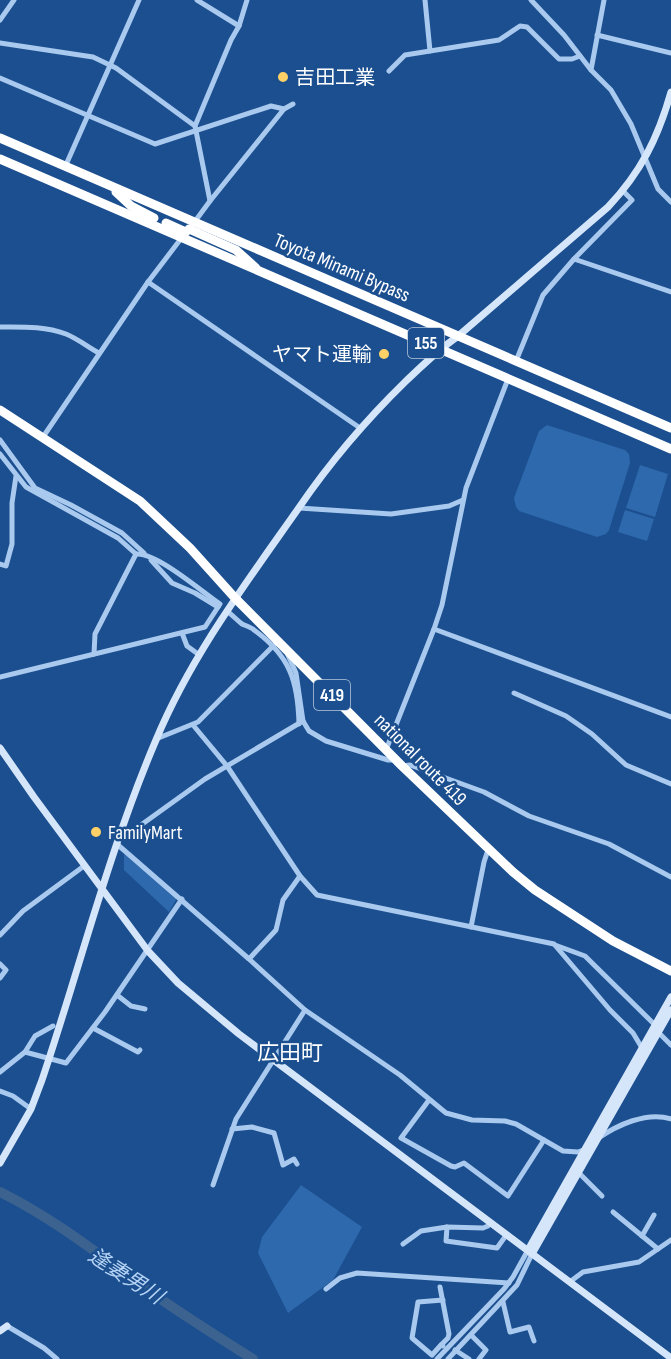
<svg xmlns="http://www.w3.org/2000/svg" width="671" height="1359" font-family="'Sofia Sans Condensed','Noto Sans JP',sans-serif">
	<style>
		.green { fill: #2e69ad }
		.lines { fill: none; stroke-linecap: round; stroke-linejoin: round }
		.river { stroke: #3c6290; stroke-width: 10 }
		.street { stroke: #a9c9ee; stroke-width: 5 }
		.secondary { stroke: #d6e6fa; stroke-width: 7 }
		.highway { stroke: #fff; stroke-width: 9 }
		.poi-dot { fill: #ffd166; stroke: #1b4f8f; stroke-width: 2 }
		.labels { text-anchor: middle; stroke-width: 5; stroke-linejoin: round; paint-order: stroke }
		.shield { fill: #1b4f8f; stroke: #bbcadd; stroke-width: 1.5 }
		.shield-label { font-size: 18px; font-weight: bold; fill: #fff }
		.poi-label { font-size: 20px; fill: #fff; stroke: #1b4f8f; text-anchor: start }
		.street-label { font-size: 20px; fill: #fff; stroke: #1b4f8f }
		.water-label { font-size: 21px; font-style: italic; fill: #b5d3f5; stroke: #1b4f8f }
		.quarter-label { font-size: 22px; fill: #fff; stroke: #1b4f8f }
	</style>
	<rect width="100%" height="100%" fill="#1b4f8f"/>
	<g class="green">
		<polygon points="547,425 625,450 629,454 630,463 609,530 606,534 597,537 519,511 516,507 514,498 539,431"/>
		<polygon points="640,465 668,474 655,517 626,508"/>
		<polygon points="625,510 654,519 647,541 618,532"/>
		<polygon points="124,854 177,898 169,912 124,870"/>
		<polygon points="301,1185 362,1227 333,1280 288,1313 258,1253 262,1237"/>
	</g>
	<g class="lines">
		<path class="river" d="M0,1192c53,26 101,64 149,99 34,24 69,46 104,68"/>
		<g class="street">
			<polyline points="197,0 239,26"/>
			<polyline points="425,0 430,51"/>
			<polyline points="531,0 564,35 591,70 611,90 631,124 658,189 671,202"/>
			<polyline points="0,20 14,0"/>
			<polyline points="597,35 671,53"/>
			<polyline points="0,43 93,57 116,68 195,126"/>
			<polyline points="591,70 604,0"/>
			<polyline points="389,71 405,55 499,40 520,26 527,27 559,59 572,59 580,56"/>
			<polyline points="0,78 155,144 271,106 284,109"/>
			<polyline points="65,167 139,0"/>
			<polyline points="210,201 195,126 231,40 239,26 247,0"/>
			<polyline points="193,224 210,201 284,109 293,104"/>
			<polyline points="574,259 671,292"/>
			<polyline points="148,282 360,428"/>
			<path d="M0,327c22,0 45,-1 66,7 12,5 22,13 33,19"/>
			<polyline points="516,361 543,295 574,259 632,200 623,191"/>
			<polyline points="508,379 466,488 442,605 434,629 671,717"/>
			<polyline points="43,437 148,282 183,236"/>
			<polyline points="0,440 35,488 71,505 122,533 144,553"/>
			<polyline points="0,454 26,487 118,538 136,554"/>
			<polyline points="299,508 391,514 449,506 463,500"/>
			<polyline points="151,560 172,583 195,593 218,607"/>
			<polyline points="0,564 6,566 12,544 12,503 16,476"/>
			<path d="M227,611c5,4 10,9 15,13 4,2 9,3 12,6 36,26 44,51 45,94"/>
			<polyline points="182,633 187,646 198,654"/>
			<polyline points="287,653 296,673 303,721 309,731 326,741 388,760 395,760"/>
			<polyline points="94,654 95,634 136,554"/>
			<path d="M0,677l205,-50 15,-23c-19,-13 -64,-52 -84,-50"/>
			<polyline points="514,693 566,716 592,734 626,765 671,784"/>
			<polyline points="193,725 227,766 300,876 317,895 554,944 610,1010 633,1033 642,1048"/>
			<polyline points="156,739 198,722 278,641"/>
			<polyline points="386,750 434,629"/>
			<polyline points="402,766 410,765 484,792 529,816 609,844 671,877"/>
			<polyline points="123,831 134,830 205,779 303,721"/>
			<polyline points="118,845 249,959 305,1010 400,1075 446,1113 472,1120 505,1121 516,1124 563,1151 578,1152 586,1149"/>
			<polyline points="471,927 484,862 488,850"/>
			<polyline points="0,935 23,911 84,866"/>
			<polyline points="555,945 585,956 655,1025 659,1033 671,1045"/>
			<polyline points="249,959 276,930 283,900 300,876"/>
			<polyline points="0,964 6,970 0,978"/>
			<polyline points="117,995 131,1006 145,1009"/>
			<polyline points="93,1028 138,1052 140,1050"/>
			<polyline points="25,1052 35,1036 53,1026"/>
			<polyline points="0,1072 25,1052 66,1063 105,1012 182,899"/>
			<polyline points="0,1091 13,1096 31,1109"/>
			<polyline points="429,1100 401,1138 451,1166 455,1167 464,1163 508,1196 544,1140"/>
			<polyline points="232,1129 252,1127 274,1133 283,1165 294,1159 297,1164"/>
			<path d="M597,1139c20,-14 50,-28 74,-20"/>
			<polyline points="579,1173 602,1196"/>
			<polyline points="213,1185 236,1119 305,1010"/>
			<polyline points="613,1212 658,1249"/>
			<polyline points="447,1227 446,1241 497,1248 507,1234"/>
			<polyline points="642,1236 654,1215"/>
			<polyline points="403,1244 421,1231 447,1227 483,1228 488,1226 491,1222"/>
			<polyline points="571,1281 583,1272 639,1262 671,1240"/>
			<polyline points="440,1287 449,1334 448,1338 441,1345 443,1346"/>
			<polyline points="326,1289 340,1278 357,1273 509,1283"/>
			<polyline points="503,1302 510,1332 529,1327 534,1341"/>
			<polyline points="7,1326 44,1348 57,1359"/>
			<polyline points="471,1335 486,1350 479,1359"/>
			<polyline points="441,1345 432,1355 412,1338 418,1302 443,1300"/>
			<polyline points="455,1350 469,1359"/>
			<polyline points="437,1359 504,1289 513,1277 528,1250"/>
			<polyline points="448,1359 517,1285 532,1254"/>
		</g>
		<g class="secondary">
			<polyline points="0,748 34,797 148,951 178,983 239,1034 671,1358"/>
			<path d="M0,1163l31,-54 11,-29c38,-113 67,-230 114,-340 35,-84 90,-157 142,-231 32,-47 67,-88 108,-128 17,-16 32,-31 51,-44l151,-130c33,-35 50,-69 63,-115"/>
			<polyline points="528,1250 671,997"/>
			<polyline points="532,1254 671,1010"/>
			<polyline points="0,1331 7,1326"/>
		</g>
		<g class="highway">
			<polyline points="0,138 671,428"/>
			<polyline points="0,159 671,449"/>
			<polyline points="116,192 131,206 154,218"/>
			<polyline points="166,223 186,232"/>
			<polyline points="189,229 236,250 256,268"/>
			<polyline points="0,410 140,501 190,548 235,598 402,766 513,872 535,890 613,941 671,971"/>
		</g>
	</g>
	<g class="poi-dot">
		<circle cx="283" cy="77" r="6"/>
		<circle cx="384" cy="354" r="6"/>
		<circle cx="96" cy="832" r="6"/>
	</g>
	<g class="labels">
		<g class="shield">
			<rect x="408" y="328" width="36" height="30" rx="4.5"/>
			<rect x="314" y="680" width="36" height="30" rx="4.5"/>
		</g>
		<g class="shield-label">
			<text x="426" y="349">155</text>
			<text x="332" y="701">419</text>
		</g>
		<g class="poi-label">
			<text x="295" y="84">吉田工業</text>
			<text x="372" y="361" text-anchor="end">ヤマト運輸</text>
			<text x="108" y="839">FamilyMart</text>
		</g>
		<g class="street-label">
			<text transform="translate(342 267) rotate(23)" y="7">Toyota Minami Bypass</text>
			<text transform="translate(421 759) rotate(45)" y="7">national route 419</text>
		</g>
		<g class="water-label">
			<text transform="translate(126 1276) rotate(33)" y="7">逢妻男川</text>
		</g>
		<g class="quarter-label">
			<text x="290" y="1060">広田町</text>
		</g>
	</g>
</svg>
